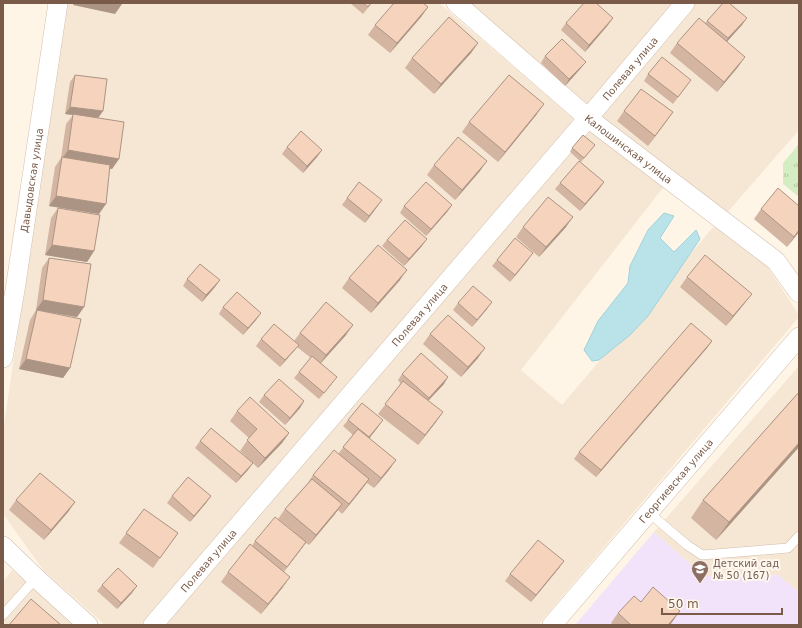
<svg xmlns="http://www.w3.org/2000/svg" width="802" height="628" font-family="'DejaVu Sans',sans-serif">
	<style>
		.residential { fill: #f6e7d4 }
		.education { fill: #f2e3fa }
		.grass { fill: url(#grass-tufts) }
		.water { fill: #b9e2e9; stroke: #9ed3dc }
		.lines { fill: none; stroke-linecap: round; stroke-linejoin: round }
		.lane-casing { stroke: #d4beae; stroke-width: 10 }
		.street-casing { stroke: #d4beae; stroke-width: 20 }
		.lane { stroke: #fff; stroke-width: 9 }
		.street { stroke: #fff; stroke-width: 19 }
		.wall { fill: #d3b5a2 }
		.shaded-wall { fill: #ac9484 }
		.building { fill: #f5d3bc; stroke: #ac9484 }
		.labels { text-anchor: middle; stroke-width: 4; stroke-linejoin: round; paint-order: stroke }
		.street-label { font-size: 10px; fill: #7a5a48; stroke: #fff8ee }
		.education-label { font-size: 10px; fill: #785e54; stroke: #fff8ee; text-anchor: start }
	</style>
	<defs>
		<pattern id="grass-tufts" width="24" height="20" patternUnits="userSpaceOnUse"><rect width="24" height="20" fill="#d4edc3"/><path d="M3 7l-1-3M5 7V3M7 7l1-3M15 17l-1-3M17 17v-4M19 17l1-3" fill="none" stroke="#b1c3a0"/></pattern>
	</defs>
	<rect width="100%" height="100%" fill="#fef5e6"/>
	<g class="residential">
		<polygon points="66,3 439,3 574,119 141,625 105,625 44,571 3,514 3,432"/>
		<polygon points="469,3 673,3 584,108"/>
		<polygon points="694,3 799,3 799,130 726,214 597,118"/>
		<polygon points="591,128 666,184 521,370 562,405 715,225 767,266 799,315 799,317 538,625 163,625"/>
		<polygon points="799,366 799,592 778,575 704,576 654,532"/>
		<polygon points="12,570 76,625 3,625 3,582"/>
	</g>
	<polygon class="education" points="654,532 704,576 778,575 799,592 799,625 575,625"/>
	<polygon class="grass" points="799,144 799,197 783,184 783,163"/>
	<polygon class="water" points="664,213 674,216 660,238 674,252 696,230 700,239 648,316 630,335 599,360 592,361 584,350 598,321 628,283 630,266 648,230"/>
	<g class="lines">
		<defs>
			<g id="lane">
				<polyline points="648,512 687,545 702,555 788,548 799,536"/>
				<polyline points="3,615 36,578"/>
			</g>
			<g id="street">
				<path id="s1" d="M456,3l132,115 188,143 23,32"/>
				<path id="s2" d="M3,358l12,-68 43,-287"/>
				<polyline points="3,546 36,578 88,625"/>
				<path id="s3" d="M153,625l435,-507 97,-115"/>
				<path id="s4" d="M552,625l247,-288"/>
			</g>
		</defs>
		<use href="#lane" class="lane-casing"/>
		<use href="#street" class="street-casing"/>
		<use href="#lane" class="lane"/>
		<use href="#street" class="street"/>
	</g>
	<g class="wall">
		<polygon points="350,3 372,3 363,14"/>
		<polygon points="428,7 421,17 390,53 368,35 375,25"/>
		<polygon points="613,18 608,25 585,52 561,30 566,23"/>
		<polygon points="707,21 742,25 727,41 738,67 717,92 670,53 677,43 705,23"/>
		<polygon points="478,43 471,53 434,94 405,68 412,58"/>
		<polygon points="545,56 581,68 565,86 541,63"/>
		<polygon points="648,74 686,87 673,104 644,81"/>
		<polygon points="75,75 103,111 98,118 119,159 112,169 110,168 99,214 49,206 55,167 61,158 66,124 73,115 65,114 70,82"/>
		<polygon points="624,111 673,112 648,146 617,121"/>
		<polygon points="537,114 498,162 462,132 469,122"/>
		<polygon points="595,145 581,162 570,152 572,148"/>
		<polygon points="287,147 322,150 317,157 303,173 282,154"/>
		<polygon points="434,165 480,171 455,200 427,175"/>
		<polygon points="604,182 599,189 580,211 555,189 560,183"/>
		<polygon points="347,198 382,200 365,223 342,205"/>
		<polygon points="452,205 447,212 426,236 400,213 404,206"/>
		<polygon points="58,208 94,251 87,262 45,255 51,218"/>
		<polygon points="761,209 799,232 787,247 754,219"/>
		<polygon points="523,227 566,227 539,257 516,237"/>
		<polygon points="387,240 422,246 404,266 382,246"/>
		<polygon points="49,258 84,307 77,317 41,311 70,368 63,378 19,369 30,320 36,310 42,268"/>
		<polygon points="497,260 528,260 510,282 492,266"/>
		<polygon points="687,277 744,304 726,326 680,287"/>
		<polygon points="349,278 400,280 371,313 342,288"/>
		<polygon points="187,279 215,287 202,302 183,286"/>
		<polygon points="458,303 487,309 472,327 453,310"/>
		<polygon points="223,307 261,313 256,320 243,335 219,314"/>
		<polygon points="300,333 346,335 321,363 332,384 319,399 294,378 299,372 311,358 297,347 280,367 256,346 261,339 294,341"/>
		<polygon points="430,334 478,358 461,377 423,344"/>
		<polygon points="712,341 707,348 596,477 574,459 579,452"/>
		<polygon points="402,374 444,384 428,401 436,422 418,445 378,414 401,384 398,380"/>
		<polygon points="799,392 799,447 716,540 691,518 703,500"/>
		<polygon points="264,395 304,401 300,408 285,425 259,402"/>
		<polygon points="237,411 289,433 282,443 258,468 240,451 249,438 230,421"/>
		<polygon points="348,420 378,427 369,438 396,460 389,470 374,488 367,483 342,514 338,510 309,545 306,543 299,552 284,571 283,587 261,614 221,582 228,572 252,546 255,541 293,531 278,519 285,509 307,484 313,475 338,454 353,435 343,426"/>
		<polygon points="200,441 248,470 236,483 195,448"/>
		<polygon points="172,496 211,496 206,503 190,522 167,503"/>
		<polygon points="16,500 75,502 68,512 44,540 9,510"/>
		<polygon points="144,509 178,533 153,568 119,543"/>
		<polygon points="564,561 559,568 531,602 505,581 510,574"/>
		<polygon points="102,585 132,593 117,609 97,591"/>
		<polygon points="641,602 673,621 670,625 613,625 611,623 618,613"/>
	</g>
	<g class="shaded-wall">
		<polygon points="74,3 118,3 122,4 115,14 73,5"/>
		<polygon points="428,7 421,17 390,53 397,43"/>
		<polygon points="613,18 608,25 585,52 589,45"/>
		<polygon points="747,18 742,25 724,45 728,38"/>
		<polygon points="478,43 471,53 434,94 441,84"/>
		<polygon points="745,57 738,67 717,92 724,82"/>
		<polygon points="586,62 581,68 565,86 569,79"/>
		<polygon points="544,104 537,114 498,162 505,152"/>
		<polygon points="70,107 103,111 98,118 65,114"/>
		<polygon points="673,112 666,122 648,146 655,136"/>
		<polygon points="68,150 119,159 112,169 61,160 62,159"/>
		<polygon points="322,150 317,157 303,173 307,166"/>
		<polygon points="487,161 480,171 455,200 462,190"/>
		<polygon points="604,182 599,189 580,211 585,204"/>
		<polygon points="56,196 106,204 99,214 49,206"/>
		<polygon points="382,200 377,207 365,223 369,216"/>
		<polygon points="452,205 447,212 426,236 431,229"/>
		<polygon points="573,217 566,227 539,257 546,247"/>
		<polygon points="799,230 799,232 787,247 794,237"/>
		<polygon points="427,239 422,246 404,266 409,259"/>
		<polygon points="52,245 94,251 87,262 45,255"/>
		<polygon points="533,253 528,260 510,282 515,275"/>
		<polygon points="407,270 400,280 371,313 378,303"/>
		<polygon points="220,280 215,287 202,302 206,295"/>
		<polygon points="752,294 744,304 726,326 733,316"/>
		<polygon points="43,300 84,307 77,317 36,310"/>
		<polygon points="492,302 487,309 472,327 477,320"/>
		<polygon points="261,313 256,320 243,335 248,328"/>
		<polygon points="353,325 346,335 319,365 326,355"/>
		<polygon points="712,341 707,348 596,477 601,470"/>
		<polygon points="299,345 294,351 280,367 285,360"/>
		<polygon points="485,348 478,358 461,377 468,367"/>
		<polygon points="26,359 70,368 63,378 19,369"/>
		<polygon points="448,377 444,384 424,405 429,398"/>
		<polygon points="304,401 300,408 285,425 290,418"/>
		<polygon points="443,412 436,422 418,445 425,435"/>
		<polygon points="383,420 378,427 365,444 369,437"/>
		<polygon points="289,433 282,443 258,468 265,458"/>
		<polygon points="799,443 799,447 716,540 729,522"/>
		<polygon points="396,460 389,470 374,488 381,478"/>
		<polygon points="253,463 248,470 236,483 241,476"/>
		<polygon points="369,479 362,489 342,514 349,504"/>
		<polygon points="211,496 206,503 190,522 194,516"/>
		<polygon points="75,502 68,512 44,540 51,530"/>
		<polygon points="342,504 335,514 309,545 316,535"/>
		<polygon points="306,542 299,552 280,577 287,567"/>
		<polygon points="564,561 559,568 531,602 536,595"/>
		<polygon points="290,577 283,587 261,614 268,604"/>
		<polygon points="137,586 132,593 117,609 121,603"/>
		<polygon points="680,611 670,625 668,625"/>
	</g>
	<g class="building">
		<polygon points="363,3 371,3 368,7"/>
		<polygon points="394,3 423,3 428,7 397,43 375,25"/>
		<polygon points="584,3 596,3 613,18 589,45 566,23"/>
		<polygon points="723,3 729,3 747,18 728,38 707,21"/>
		<polygon points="449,17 478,43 441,84 412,58"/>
		<polygon points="699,18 745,57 724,82 677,43"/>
		<polygon points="562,39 586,62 569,79 545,56"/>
		<polygon points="662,57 691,80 678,97 648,74"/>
		<polygon points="75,75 107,79 103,111 70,107"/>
		<polygon points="509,75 544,104 505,152 469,122"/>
		<polygon points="641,89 673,112 655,136 624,111"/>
		<polygon points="73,114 124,122 119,159 68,150"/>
		<polygon points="301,131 322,150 307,166 287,147"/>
		<polygon points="583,135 595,145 584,158 572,148"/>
		<polygon points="458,137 487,161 462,190 434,165"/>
		<polygon points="62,157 110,165 106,204 56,196"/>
		<polygon points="579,161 604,182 585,204 560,183"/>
		<polygon points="359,182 382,200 369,216 347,198"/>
		<polygon points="426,182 452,205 431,229 404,206"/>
		<polygon points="778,188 799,206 799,230 794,237 761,209"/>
		<polygon points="548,197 573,217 546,247 523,227"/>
		<polygon points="58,208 100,215 94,251 52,245"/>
		<polygon points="405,220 427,239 409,259 387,240"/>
		<polygon points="515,238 533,253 515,275 497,260"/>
		<polygon points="378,245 407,270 378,303 349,278"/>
		<polygon points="705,255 752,294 733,316 687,277"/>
		<polygon points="49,258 91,264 84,307 43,300"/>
		<polygon points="200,264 220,280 206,295 187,279"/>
		<polygon points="473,286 492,302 477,320 458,303"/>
		<polygon points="237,292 261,313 248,328 223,307"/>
		<polygon points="326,302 353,325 326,355 300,333"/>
		<polygon points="37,310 81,319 70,368 26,359"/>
		<polygon points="448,315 485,348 468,367 430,334"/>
		<polygon points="691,323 712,341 601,470 579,452"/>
		<polygon points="274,324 299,345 285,360 261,339"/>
		<polygon points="421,353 448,377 429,398 402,374"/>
		<polygon points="312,356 337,377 324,393 299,372"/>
		<polygon points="279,379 304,401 290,418 264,395"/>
		<polygon points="403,381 443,412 425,435 385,404"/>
		<polygon points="799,392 799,443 729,522 703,500"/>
		<polygon points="250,397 289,433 265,458 247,440 257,429 237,411"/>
		<polygon points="362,403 383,420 369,437 348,420"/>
		<polygon points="211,428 253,463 241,476 200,441"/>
		<polygon points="358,429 396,460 381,478 343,447"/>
		<polygon points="334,450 369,479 349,504 313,475"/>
		<polygon points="40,473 75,502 51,530 16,500"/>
		<polygon points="188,477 211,496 194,516 172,496"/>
		<polygon points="312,479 342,504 316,535 285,509"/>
		<polygon points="144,509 178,533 160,558 126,533"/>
		<polygon points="275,517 306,542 287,567 255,541"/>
		<polygon points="538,540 564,561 536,595 510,574"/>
		<polygon points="250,544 290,577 268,604 228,572"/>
		<polygon points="118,568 137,586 121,603 102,585"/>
		<polygon points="653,587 680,611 668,625 631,625 618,613 634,596 641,602"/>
		<polygon points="31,599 61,625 9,625"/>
	</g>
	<defs>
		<symbol id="school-pin" viewBox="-11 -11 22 30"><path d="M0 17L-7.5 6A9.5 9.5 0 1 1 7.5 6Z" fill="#8d6e63" stroke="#fff8ee"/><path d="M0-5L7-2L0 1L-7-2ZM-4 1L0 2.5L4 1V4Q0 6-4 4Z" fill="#fff"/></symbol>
	</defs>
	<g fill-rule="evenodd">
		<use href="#school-pin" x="690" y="559" width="20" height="27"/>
	</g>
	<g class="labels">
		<g class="street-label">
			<text dy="4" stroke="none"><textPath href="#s3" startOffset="733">Полевая улица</textPath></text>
			<text dy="4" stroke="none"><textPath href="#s1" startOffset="226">Калошинская улица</textPath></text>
			<text dy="4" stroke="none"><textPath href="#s2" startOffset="180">Давыдовская улица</textPath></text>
			<text dy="4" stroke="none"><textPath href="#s3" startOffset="409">Полевая улица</textPath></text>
			<text dy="4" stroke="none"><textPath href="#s4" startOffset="190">Георгиевская улица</textPath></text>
			<text dy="4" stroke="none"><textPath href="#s3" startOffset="85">Полевая улица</textPath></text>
		</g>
		<g class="education-label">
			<text x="713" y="567">Детский сад<tspan x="713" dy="12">№ 50 (167)</tspan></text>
		</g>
	</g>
	<rect width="802" height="628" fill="none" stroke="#7a5a48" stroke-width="8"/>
	<path d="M662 608v6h120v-6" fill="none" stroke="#7a5a48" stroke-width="2"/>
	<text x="668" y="608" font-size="12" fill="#7a5a48" stroke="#fff8ee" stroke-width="3" paint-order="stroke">50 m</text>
</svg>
